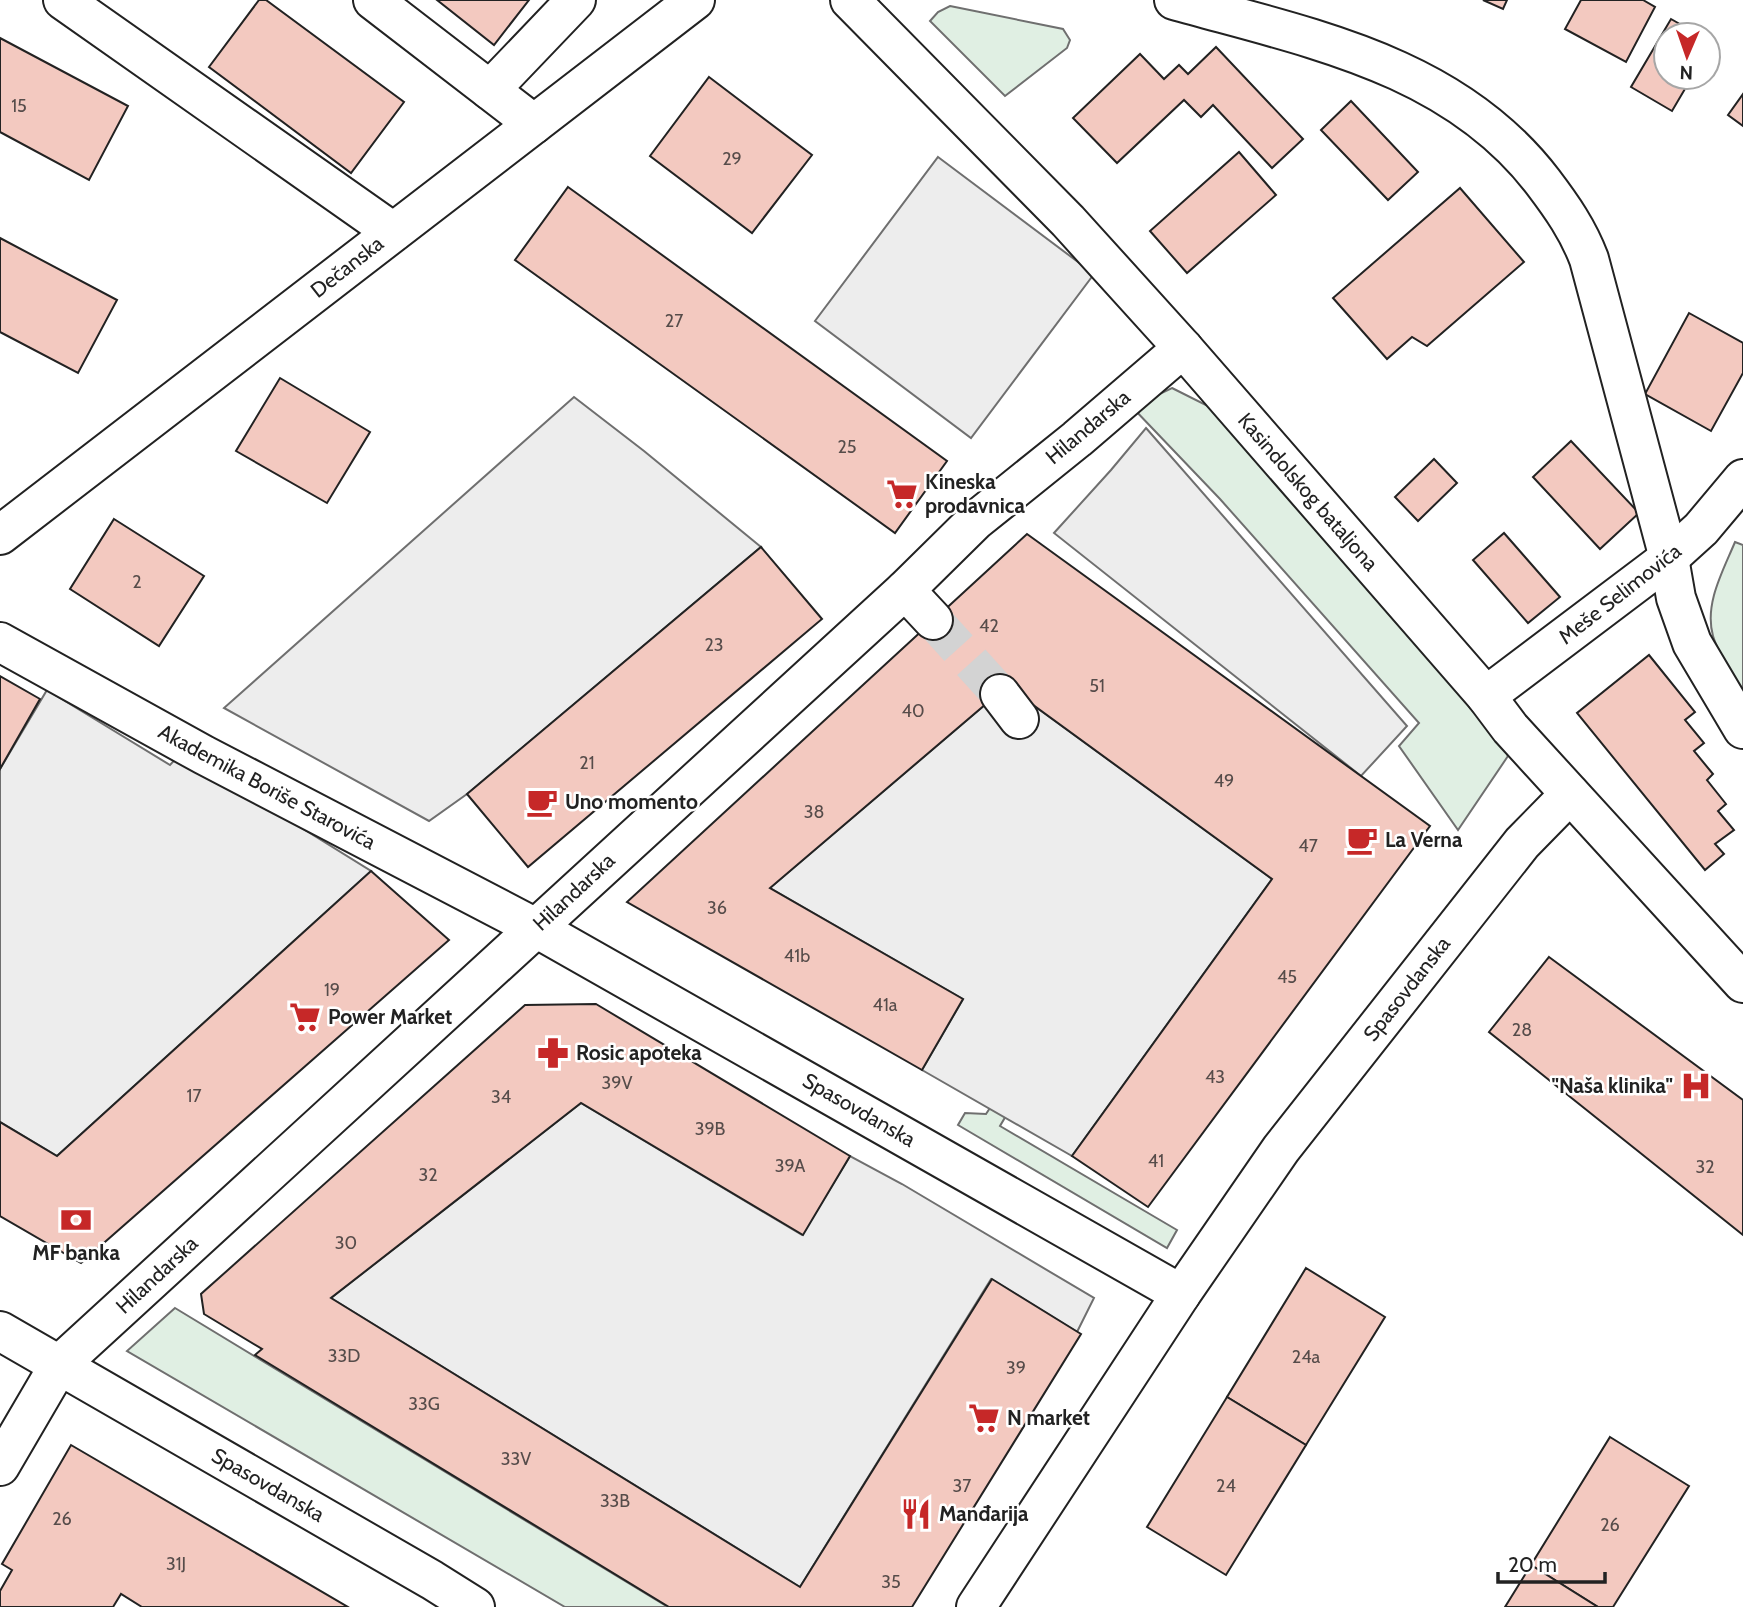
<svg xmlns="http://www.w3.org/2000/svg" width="1743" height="1607" font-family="Cabin,sans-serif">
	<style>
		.green { fill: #e0efe3; stroke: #6f6f6f; stroke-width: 2 }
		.parking { fill: #ededed; stroke: #6f6f6f; stroke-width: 2 }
		.building { fill: #f3c9c0; stroke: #222; stroke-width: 2 }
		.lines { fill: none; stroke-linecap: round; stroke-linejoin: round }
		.minor-tunnel { stroke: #d3d3d3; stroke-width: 38; stroke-dasharray: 38 19; stroke-linecap: butt }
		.minor-casing { stroke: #222; stroke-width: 42 }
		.minor { stroke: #fff; stroke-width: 38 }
		.labels { text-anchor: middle; stroke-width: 5; stroke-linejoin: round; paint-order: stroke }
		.number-label { font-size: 18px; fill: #564c4a }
		.street-label { font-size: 21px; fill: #222; stroke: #fff }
		.poi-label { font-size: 21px; font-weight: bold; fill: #222; stroke: #fff; text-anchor: start }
	</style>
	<rect width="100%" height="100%" fill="#fff"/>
	<g class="green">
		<polygon points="950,6 1063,29 1070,40 1067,48 1005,96 930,21 938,12"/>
		<polygon points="1172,388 1212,408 1490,716 1508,756 1458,830 1399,746 1419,723 1220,499 1132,407"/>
		<path d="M1735,542l8,3v149c-9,-18 -24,-38 -30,-58 -9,-32 10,-65 22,-94z"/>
		<polygon points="1073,1002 1000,1126 1177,1230 1167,1248 958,1125 965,1113 986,1114 1045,1024"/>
		<polygon points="175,1308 668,1607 565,1607 127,1351"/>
	</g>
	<g class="parking">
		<polygon points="938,157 1094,274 971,438 815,321"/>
		<polygon points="574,397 644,451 761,547 467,794 429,821 224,708"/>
		<polygon points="1146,428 1407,726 1361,776 1054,533 1111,470"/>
		<polygon points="1007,686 1272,879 1072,1156 922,1070 963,999 770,888"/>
		<polygon points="47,690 170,765 181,753 371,871 57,1156 0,1122 0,769"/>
		<polygon points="581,1103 802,1235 850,1156 902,1184 1094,1298 1077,1332 991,1279 800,1587 331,1298"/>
	</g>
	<g class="building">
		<polygon points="259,0 266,0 404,102 351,173 209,67"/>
		<polygon points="437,0 529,0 494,45"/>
		<polygon points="1483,0 1507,0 1503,9"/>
		<polygon points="1581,0 1643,0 1655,7 1626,62 1565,29"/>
		<polygon points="1671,19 1699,35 1666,35 1666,77 1692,77 1672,111 1631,87"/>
		<polygon points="0,38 128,106 89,180 0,132"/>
		<polygon points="1216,47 1303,139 1272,168 1213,105 1201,117 1184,100 1117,163 1073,118 1140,54 1164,79 1179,65 1188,74"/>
		<polygon points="709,77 812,155 752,233 650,156"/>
		<polygon points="1743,94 1743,126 1728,115"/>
		<polygon points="1351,101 1418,172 1388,200 1321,130"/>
		<polygon points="1239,152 1276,195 1187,273 1150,231"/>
		<polygon points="568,187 947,461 895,533 515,260"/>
		<polygon points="1460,188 1524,262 1427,346 1412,337 1387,359 1333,298"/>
		<polygon points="0,238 117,300 78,373 0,332"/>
		<polygon points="1689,313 1743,343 1743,373 1711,431 1645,394"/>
		<polygon points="280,378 370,432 327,503 236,451"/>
		<polygon points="1571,441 1639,513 1600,549 1533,477"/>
		<polygon points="1434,459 1457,483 1418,521 1395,497"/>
		<polygon points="114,519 204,576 159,646 70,589"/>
		<polygon points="1504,533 1560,597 1528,623 1473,560"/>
		<polygon points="1027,534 1430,826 1148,1207 1072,1156 1272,879 1007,686 770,888 963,999 922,1070 627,902"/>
		<polygon points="761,547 822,619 528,867 467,794"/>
		<polygon points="1649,655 1695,712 1685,720 1704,743 1694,751 1713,774 1707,780 1726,804 1718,811 1734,830 1715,844 1724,854 1705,870 1577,713"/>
		<polygon points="0,676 40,699 0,769"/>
		<polygon points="371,871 449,940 81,1263 0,1216 0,1122 57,1156"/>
		<polygon points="1549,957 1743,1100 1743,1235 1489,1032"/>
		<polygon points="596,1004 850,1156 803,1235 581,1103 331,1298 800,1587 992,1279 1081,1334 912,1607 669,1607 255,1355 262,1349 204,1314 201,1294 525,1005"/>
		<polygon points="1306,1268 1385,1317 1306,1445 1227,1397"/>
		<polygon points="1227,1397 1306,1445 1226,1575 1147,1527"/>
		<polygon points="1610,1437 1689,1486 1613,1607 1598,1607 1531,1565"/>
		<polygon points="71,1445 348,1607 142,1607 121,1594 113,1607 0,1607 0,1591 12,1570 2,1564"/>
		<polygon points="1531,1565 1598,1607 1505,1607"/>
	</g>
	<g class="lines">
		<polyline class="minor-tunnel" points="933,620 1000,694"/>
		<defs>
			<g id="minor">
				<polyline points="63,0 393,232"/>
				<polyline points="373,0 534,124"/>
				<polyline points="850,0 1068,221 1183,348 1486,696 1510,728 1743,983"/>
				<path d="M1174,0c135,38 279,64 369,182 19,25 35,48 46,77l80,299 7,40 16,45 51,86"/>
				<polyline points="490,90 576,0"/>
				<polyline points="0,535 695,0"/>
				<polyline points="905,590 933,620"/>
				<polyline points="0,642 204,755 536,928 1181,1294"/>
				<polyline points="1000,694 1019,719"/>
				<polyline points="1486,696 1669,558 1701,529 1743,479"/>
				<polyline points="0,1331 432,1580 475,1607"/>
				<polyline points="0,1466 59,1365 905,590 975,521 1077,439 1183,348"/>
				<polyline points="976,1607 1181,1294 1281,1149 1522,843 1570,794"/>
			</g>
		</defs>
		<use href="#minor" class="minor-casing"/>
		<use href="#minor" class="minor"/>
	</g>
	<defs>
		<symbol id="supermarket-bare" viewBox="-9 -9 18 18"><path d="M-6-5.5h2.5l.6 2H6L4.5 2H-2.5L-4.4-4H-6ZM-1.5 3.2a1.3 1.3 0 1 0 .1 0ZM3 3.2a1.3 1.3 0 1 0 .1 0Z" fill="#c62828" stroke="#fff" stroke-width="2.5" paint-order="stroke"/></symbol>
		<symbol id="cafe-bare" viewBox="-9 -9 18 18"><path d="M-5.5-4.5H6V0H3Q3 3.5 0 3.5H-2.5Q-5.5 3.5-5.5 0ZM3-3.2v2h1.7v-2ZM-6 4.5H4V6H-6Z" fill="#c62828" stroke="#fff" stroke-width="2.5" paint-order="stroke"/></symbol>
		<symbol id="pharmacy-bare" viewBox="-9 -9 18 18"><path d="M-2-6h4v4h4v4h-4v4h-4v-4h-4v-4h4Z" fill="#c62828" stroke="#fff" stroke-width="2.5" paint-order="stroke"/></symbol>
		<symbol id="hospital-bare" viewBox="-9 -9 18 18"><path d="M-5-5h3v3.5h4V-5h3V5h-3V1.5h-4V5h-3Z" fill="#c62828" stroke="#fff" stroke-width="2.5" paint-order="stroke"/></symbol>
		<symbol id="bank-bare" viewBox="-9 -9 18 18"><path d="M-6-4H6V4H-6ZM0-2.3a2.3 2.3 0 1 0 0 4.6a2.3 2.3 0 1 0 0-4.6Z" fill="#c62828" stroke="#fff" stroke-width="2.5" paint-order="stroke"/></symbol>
		<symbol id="restaurant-bare" viewBox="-9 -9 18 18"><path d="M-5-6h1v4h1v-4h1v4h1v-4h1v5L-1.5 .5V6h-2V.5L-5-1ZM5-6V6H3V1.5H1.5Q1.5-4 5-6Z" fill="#c62828" stroke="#fff" stroke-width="2.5" paint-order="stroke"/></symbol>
	</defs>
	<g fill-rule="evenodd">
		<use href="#supermarket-bare" x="880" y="472" width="44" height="44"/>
		<use href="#cafe-bare" x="520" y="780" width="44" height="44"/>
		<use href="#cafe-bare" x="1340" y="818" width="44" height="44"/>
		<use href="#supermarket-bare" x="283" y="995" width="44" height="44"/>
		<use href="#pharmacy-bare" x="531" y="1031" width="44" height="44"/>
		<use href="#hospital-bare" x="1674" y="1064" width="44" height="44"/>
		<use href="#bank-bare" x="54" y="1198" width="44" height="44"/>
		<use href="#supermarket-bare" x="962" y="1396" width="44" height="44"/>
		<use href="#restaurant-bare" x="894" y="1492" width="44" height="44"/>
	</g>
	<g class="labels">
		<g class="number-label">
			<text x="19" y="112">15</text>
			<text x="732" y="165">29</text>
			<text x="674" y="327">27</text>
			<text x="847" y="453">25</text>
			<text x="137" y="588">2</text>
			<text x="989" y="632">42</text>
			<text x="714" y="651">23</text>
			<text x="1097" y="692">51</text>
			<text x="913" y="717">40</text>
			<text x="587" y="769">21</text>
			<text x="1224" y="787">49</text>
			<text x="814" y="818">38</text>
			<text x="1308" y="852">47</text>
			<text x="717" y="914">36</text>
			<text x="797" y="962">41b</text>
			<text x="1287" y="983">45</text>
			<text x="332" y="996">19</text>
			<text x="885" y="1011">41a</text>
			<text x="1522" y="1036">28</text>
			<text x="1215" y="1083">43</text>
			<text x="617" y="1089">39V</text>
			<text x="194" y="1102">17</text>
			<text x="501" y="1103">34</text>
			<text x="710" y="1135">39B</text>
			<text x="1156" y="1167">41</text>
			<text x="790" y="1172">39A</text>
			<text x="1705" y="1173">32</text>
			<text x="428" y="1181">32</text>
			<text x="346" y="1249">30</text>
			<text x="344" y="1362">33D</text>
			<text x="1306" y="1363">24a</text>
			<text x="1016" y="1374">39</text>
			<text x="424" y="1410">33G</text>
			<text x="516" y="1465">33V</text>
			<text x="962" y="1492">37</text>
			<text x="1226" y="1492">24</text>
			<text x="615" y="1507">33B</text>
			<text x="62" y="1525">26</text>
			<text x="1610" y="1531">26</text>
			<text x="176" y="1570">31J</text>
			<text x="891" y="1588">35</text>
		</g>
		<g class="street-label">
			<text transform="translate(347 267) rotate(-38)" y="7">Dečanska</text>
			<text transform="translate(1088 427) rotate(-40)" y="7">Hilandarska</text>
			<text transform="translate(1308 492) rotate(49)" y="7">Kasindolskog bataljona</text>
			<text transform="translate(1620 594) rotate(-38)" y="7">Meše Selimovića</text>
			<text transform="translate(267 787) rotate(28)" y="7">Akademika Boriše Starovića</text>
			<text transform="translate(574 892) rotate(-43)" y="7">Hilandarska</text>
			<text transform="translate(1407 989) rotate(-52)" y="7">Spasovdanska</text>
			<text transform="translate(859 1110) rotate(30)" y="7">Spasovdanska</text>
			<text transform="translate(157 1275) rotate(-43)" y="7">Hilandarska</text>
			<text transform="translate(268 1485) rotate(30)" y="7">Spasovdanska</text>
		</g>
		<g class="poi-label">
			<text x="925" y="489">Kineska<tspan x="925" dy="24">prodavnica</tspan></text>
			<text x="565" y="809">Uno momento</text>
			<text x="1385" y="847">La Verna</text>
			<text x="328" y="1024">Power Market</text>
			<text x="576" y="1060">Rosic apoteka</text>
			<text x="1673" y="1093" text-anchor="end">"Naša klinika"</text>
			<text x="76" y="1260" text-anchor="middle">MF banka</text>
			<text x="1007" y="1425">N market</text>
			<text x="939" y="1521">Manđarija</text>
		</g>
	</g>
	<g transform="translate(1687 56) rotate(182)"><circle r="33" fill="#ffffff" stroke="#a7a7a7" stroke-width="2"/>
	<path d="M0-5L12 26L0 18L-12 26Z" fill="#c62828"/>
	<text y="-10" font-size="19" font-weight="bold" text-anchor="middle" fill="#222222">N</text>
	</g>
	<path d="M1498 1572v10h107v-10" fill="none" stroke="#222222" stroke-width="3.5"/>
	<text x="1508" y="1572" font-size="21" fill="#222222" stroke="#ffffff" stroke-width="5" paint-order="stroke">20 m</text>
</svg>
